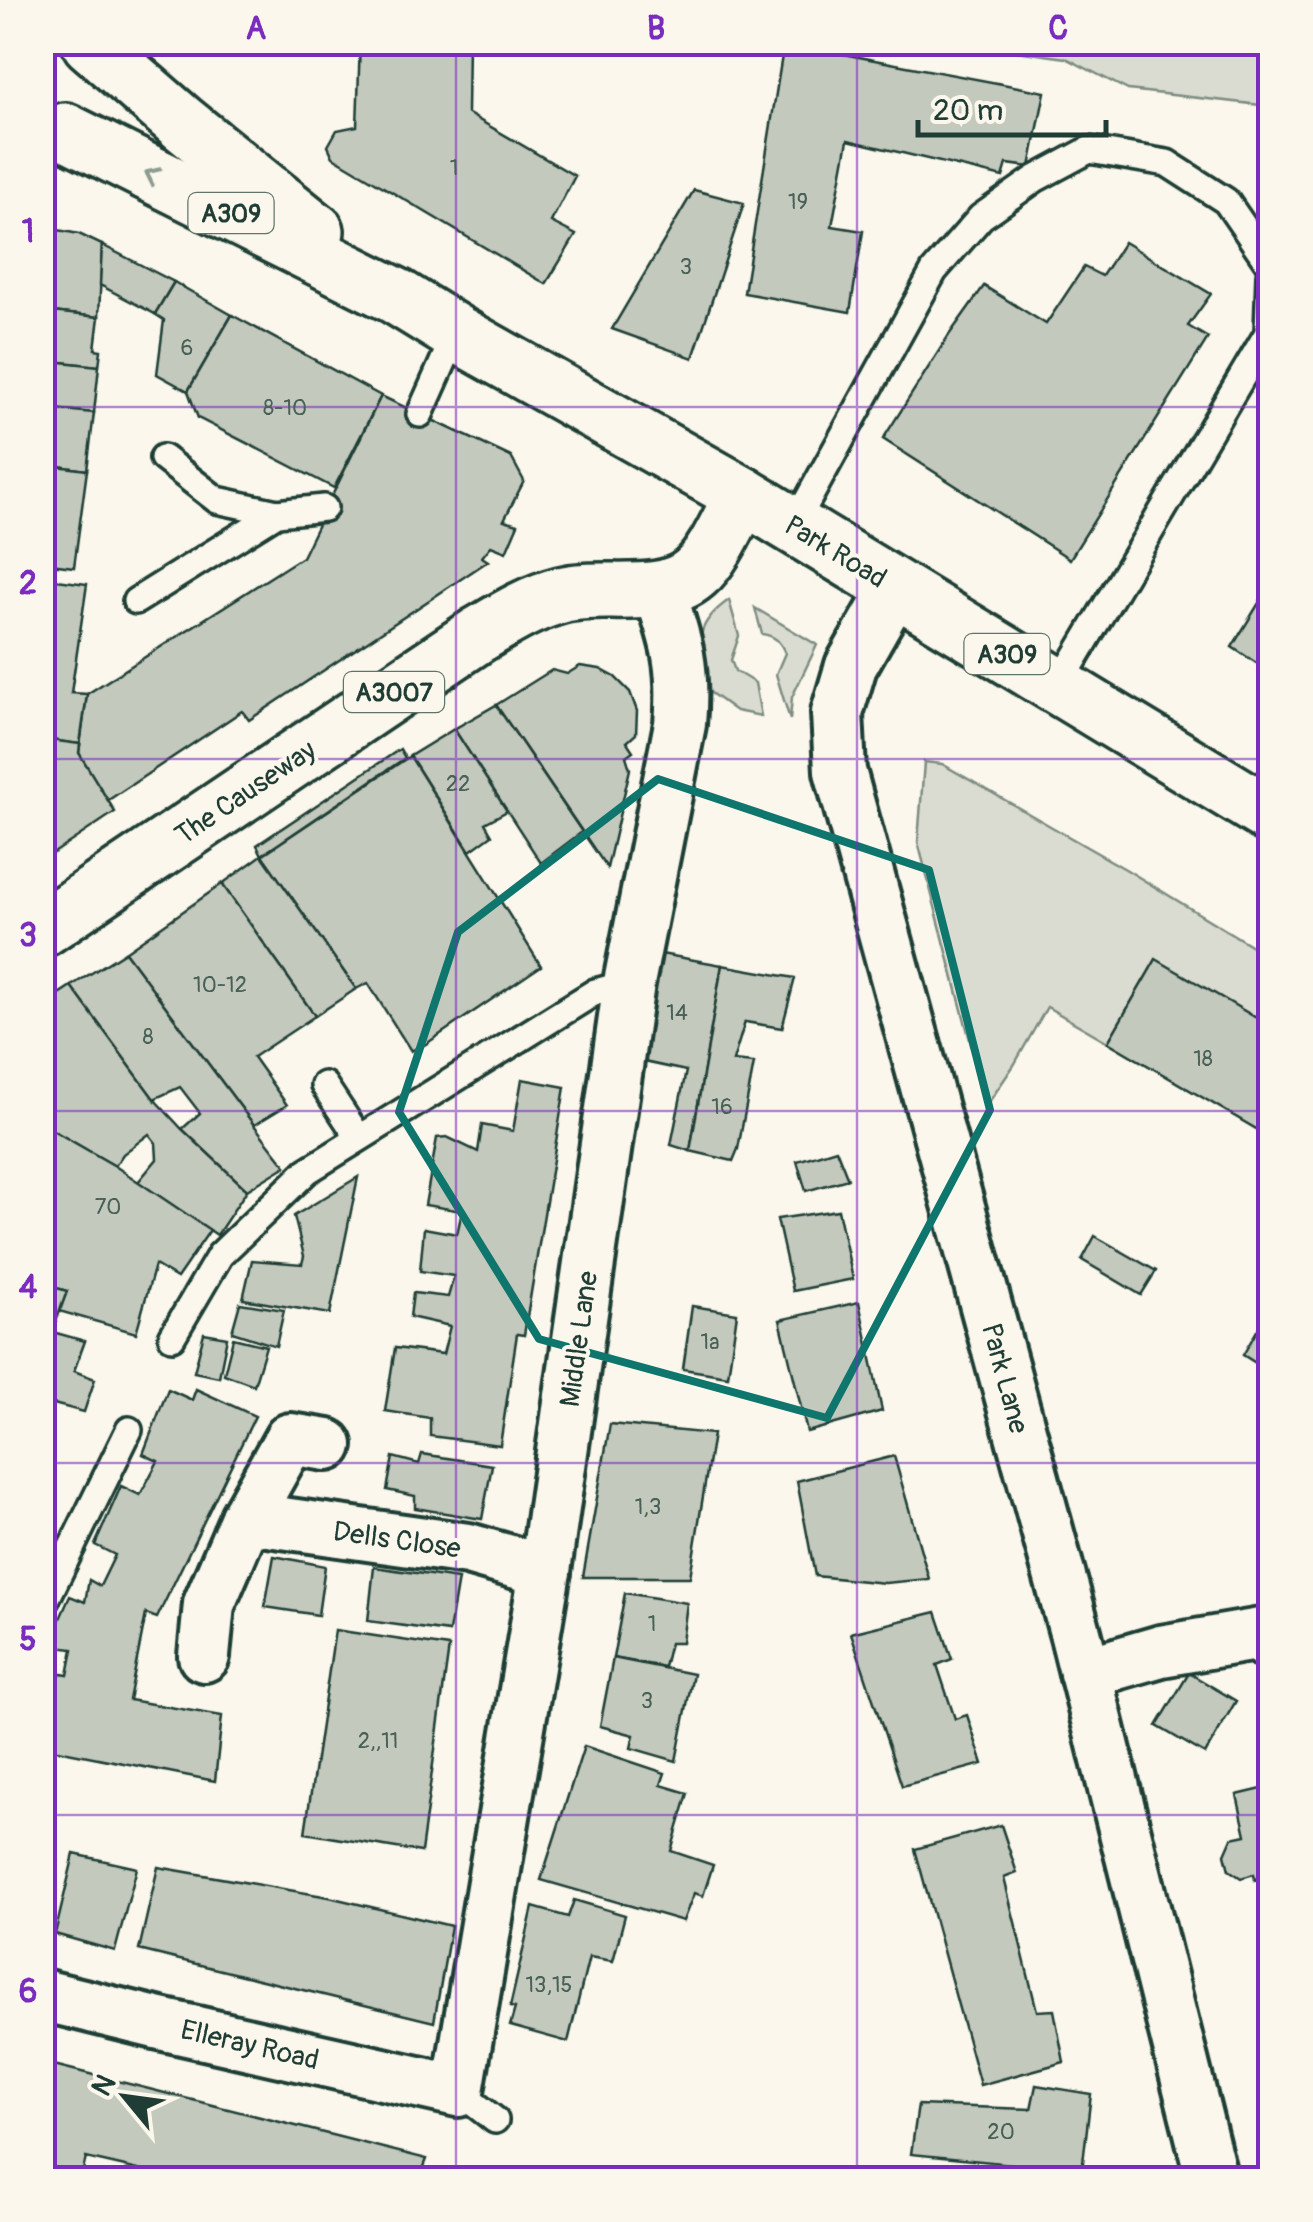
<svg xmlns="http://www.w3.org/2000/svg" width="1313" height="2222" font-family="Pangolin,sans-serif">
	<style>
		.green { fill: #dbdcd1; stroke: #7d8c82; stroke-width: 2.5 }
		.building { fill: #c4c9be; stroke: #1f3d34; stroke-width: 2.5 }
		.lines { fill: none; stroke-linecap: round; stroke-linejoin: round }
		.lane-casing { stroke: #1f3d34; stroke-width: 32 }
		.street-casing { stroke: #1f3d34; stroke-width: 58 }
		.primary-casing { stroke: #1f3d34; stroke-width: 62 }
		.lane { stroke: #fbf7ec; stroke-width: 25 }
		.street { stroke: #fbf7ec; stroke-width: 50 }
		.primary { stroke: #fbf7ec; stroke-width: 55 }
		.oneway { stroke: #8d9a90 }
		.marked { fill: none; stroke: #0f766e; stroke-width: 8; stroke-linejoin: round }
		.grid { fill: none; stroke: #7b2cbf; stroke-width: 2.5; stroke-opacity: 0.55 }
		.labels { text-anchor: middle; stroke-width: 8; stroke-linejoin: round; paint-order: stroke }
		.number-label { font-size: 22px; fill: #486056 }
		.shield { fill: #fbf7ec; stroke: #61756b; stroke-width: 2.5 }
		.shield-label { font-size: 25px; font-weight: bold; fill: #1f3d34 }
		.street-label { font-size: 28px; fill: #1f3d34; stroke: #fbf7ec }
		.neatline { fill: none; stroke: #7b2cbf; stroke-width: 4 }
		.grid-label { font-size: 32px; text-anchor: middle; font-weight: bold; fill: #7b2cbf }
	</style>
	<rect width="100%" height="100%" fill="#fbf7ec"/>
	<filter id="ink" filterUnits="userSpaceOnUse"><feTurbulence type="fractalNoise" baseFrequency=".01" numOctaves="2"/><feDisplacementMap in="SourceGraphic" scale="20" xChannelSelector="R" yChannelSelector="G"/><feConvolveMatrix kernelMatrix="1 2 1 2 8 2 1 2 1" color-interpolation-filters="sRGB"/></filter>
	<g filter="url(#ink)">
		<g class="green">
			<polygon points="959,43 1270,43 1270,106 1128,90 1066,58"/>
			<path d="M729,600l10,36 -8,24 4,11 20,12 6,33 -25,-5 -32,-23c-4,-41 -14,-61 25,-88z"/>
			<path d="M755,608l62,37 -25,52 -2,23 -14,-46 9,-21c-5,-12 -10,-17 -23,-19z"/>
			<polygon points="924,762 942,764 1127,870 1270,957 1270,1026 1156,960 1108,1042 1047,1007 1014,1065 987,1105 918,842"/>
		</g>
		<g class="building">
			<polygon points="360,42 468,42 467,113 575,176 551,222 576,235 546,284 333,157 328,146 337,130 357,126"/>
			<polygon points="784,43 1045,92 1030,167 1007,164 1003,177 848,140 832,226 863,231 850,312 744,293"/>
			<polygon points="694,190 744,203 693,358 612,329"/>
			<polygon points="42,227 79,234 102,245 99,317 42,311"/>
			<polygon points="1124,242 1211,294 1188,326 1208,338 1070,559 883,439 949,335 984,286 1046,324 1084,267 1102,276"/>
			<polygon points="102,245 174,282 155,314 100,285"/>
			<polygon points="174,282 232,315 188,391 157,374 164,320 155,314"/>
			<polygon points="42,311 99,317 95,349 101,350 99,366 42,360"/>
			<polygon points="232,315 381,396 334,488 198,418 188,391"/>
			<polygon points="42,360 99,366 94,413 42,408"/>
			<polygon points="381,396 511,457 524,481 504,520 518,524 506,552 491,546 482,557 488,561 249,720 242,711 107,801 79,753 87,694 302,557"/>
			<polygon points="42,408 94,413 87,470 42,464"/>
			<polygon points="42,464 87,470 74,567 42,563"/>
			<polygon points="42,578 87,584 71,693 87,694 80,744 42,739"/>
			<polygon points="1270,585 1270,672 1232,647"/>
			<polygon points="580,666 600,669 615,677 630,692 637,711 636,734 627,742 633,751 626,756 630,769 607,868 496,705 552,670 567,674"/>
			<polygon points="496,705 582,832 541,863 454,729"/>
			<polygon points="454,729 507,811 485,823 492,835 470,851 410,756"/>
			<polygon points="42,739 80,744 79,753 115,812 42,861"/>
			<polygon points="400,749 405,758 262,855 257,845"/>
			<polygon points="410,756 541,966 426,1044 411,1051 368,983 356,989 262,855"/>
			<polygon points="262,855 356,989 315,1016 222,884"/>
			<polygon points="222,884 315,1016 253,1057 287,1105 254,1125 125,952"/>
			<polygon points="125,952 254,1125 286,1166 247,1190 182,1129 200,1113 180,1087 154,1099 71,986"/>
			<polygon points="650,952 722,965 690,1151 671,1145 686,1071 630,1059"/>
			<polygon points="1156,959 1270,1026 1270,1137 1108,1042"/>
			<polygon points="722,965 795,978 782,1028 745,1022 733,1061 754,1063 738,1149 733,1161 690,1151"/>
			<polygon points="71,986 154,1099 182,1129 247,1190 217,1235 138,1182 157,1159 156,1143 149,1134 123,1154 115,1166 42,1124 42,1005"/>
			<polygon points="522,1079 565,1087 524,1335 517,1334 500,1445 430,1436 430,1418 385,1411 395,1348 443,1354 450,1326 410,1317 413,1293 448,1297 454,1276 420,1271 424,1228 457,1234 462,1211 425,1205 437,1138 447,1137 478,1152 482,1125 513,1131"/>
			<polygon points="42,1124 115,1166 210,1230 177,1278 155,1265 136,1333 59,1311 67,1291 50,1286 52,1280 42,1276"/>
			<polygon points="836,1149 848,1179 806,1191 797,1161"/>
			<polygon points="358,1177 330,1314 243,1299 252,1260 302,1264 304,1256 294,1216"/>
			<polygon points="838,1210 853,1279 793,1291 777,1219"/>
			<polygon points="1095,1236 1156,1271 1141,1295 1082,1260"/>
			<polygon points="42,1276 52,1280 50,1286 67,1291 52,1333 42,1329"/>
			<polygon points="859,1302 882,1411 807,1432 780,1320"/>
			<polygon points="240,1303 284,1310 276,1346 232,1332"/>
			<polygon points="692,1306 737,1313 728,1376 683,1369"/>
			<polygon points="1270,1308 1270,1372 1243,1355"/>
			<polygon points="42,1329 85,1341 74,1371 95,1379 84,1412 42,1401"/>
			<polygon points="204,1333 227,1337 219,1377 194,1372"/>
			<polygon points="233,1338 266,1346 254,1385 224,1374"/>
			<polygon points="168,1389 192,1400 196,1389 255,1416 157,1618 146,1614 129,1700 222,1716 215,1781 42,1747 42,1713 48,1672 68,1675 73,1649 48,1646 70,1596 85,1602 89,1580 100,1586 115,1555 95,1545 121,1486 140,1495 158,1461 143,1454"/>
			<polygon points="610,1424 713,1434 690,1577 583,1577"/>
			<polygon points="422,1454 492,1465 482,1519 415,1508 415,1496 387,1490 393,1457 419,1464"/>
			<polygon points="894,1456 929,1579 885,1583 815,1576 797,1481"/>
			<polygon points="42,1530 56,1535 45,1563 42,1562"/>
			<polygon points="274,1556 325,1566 318,1615 265,1607"/>
			<polygon points="374,1567 458,1579 449,1632 368,1621"/>
			<polygon points="625,1593 687,1603 682,1643 670,1643 664,1667 613,1658"/>
			<polygon points="936,1612 952,1659 937,1665 955,1719 967,1715 983,1764 902,1786 851,1633"/>
			<polygon points="335,1630 449,1647 421,1852 305,1833"/>
			<polygon points="613,1658 693,1674 676,1761 631,1748 634,1735 600,1726"/>
			<polygon points="1189,1673 1236,1701 1205,1754 1157,1726"/>
			<polygon points="584,1746 665,1773 661,1785 688,1793 671,1851 713,1865 703,1896 694,1893 683,1921 541,1880"/>
			<polygon points="1270,1787 1270,1876 1255,1880 1254,1874 1241,1878 1229,1870 1225,1854 1232,1838 1246,1835 1237,1795"/>
			<polygon points="1001,1825 1017,1873 1004,1878 1037,2011 1054,2010 1064,2062 980,2085 915,1849"/>
			<polygon points="74,1854 137,1868 115,1951 55,1934"/>
			<polygon points="42,1857 58,1861 42,1929"/>
			<polygon points="158,1867 329,1897 451,1926 434,2022 139,1950"/>
			<polygon points="574,1900 625,1915 613,1961 589,1957 568,2042 510,2026 515,2008 510,2007 533,1907 568,1917"/>
			<polygon points="42,2062 427,2159 419,2180 294,2180 295,2175 284,2171 281,2180 182,2180 86,2158 82,2174 42,2165"/>
			<polygon points="1036,2085 1091,2094 1082,2171 911,2154 918,2105 1031,2109"/>
		</g>
		<g class="lines">
			<defs>
				<g id="lane">
					<polyline points="420,414 456,333"/>
					<polyline points="163,458 217,500 277,513"/>
					<polyline points="794,525 934,271 981,217 1035,179 1089,150 1167,163 1226,201 1270,265"/>
					<polyline points="136,601 277,513 324,508"/>
					<polyline points="1059,685 1268,333 1270,275"/>
					<polyline points="324,1085 359,1138"/>
					<polyline points="172,1337 220,1255 307,1171 595,992 629,983"/>
					<polyline points="42,1608 129,1430"/>
					<polyline points="458,2091 495,2120"/>
				</g>
				<g id="street">
					<polyline points="896,587 851,666 837,713 840,771 1076,1636 1212,2180"/>
					<polyline points="246,1518 468,1549 545,1571"/>
					<polyline points="204,1656 209,1604 246,1518 290,1439 327,1445"/>
					<polyline points="1085,1673 1161,1651 1267,1633 1270,1646"/>
					<path d="M42,1995l114,28 302,68 87,-520 84,-588 51,-259c5,-55 -3,-83 -21,-134"/>
				</g>
				<g id="primary">
					<polyline points="90,43 182,123 316,231"/>
					<polyline points="65,131 396,296 456,333 743,495 1270,815"/>
					<path d="M42,929l436,-294c27,-16 52,-32 83,-40 41,-11 100,8 134,-22 20,-17 35,-55 48,-78"/>
				</g>
			</defs>
			<use href="#lane" class="lane-casing"/>
			<use href="#street" class="street-casing"/>
			<use href="#primary" class="primary-casing"/>
			<use href="#lane" class="lane"/>
			<use href="#street" class="street"/>
			<use href="#primary" class="primary"/>
		</g>
		<defs><path id="oneway-chevron" d="M-2-3.5L2.5 0L-2 3.5" fill="none" stroke-width="1.6" stroke-linecap="round" stroke-linejoin="round" transform="scale(2.5)"/></defs>
		<use class="oneway" href="#oneway-chevron" transform="translate(152 175) rotate(-154)"/>
	</g>
	<path class="marked" d="M658,779l271,91 61,240 -163,308 -288,-79 -140,-227 59,-180z"/>
	<path class="grid" d="M456,42v2138M857,42v2138M42,407h1228M42,759h1228M42,1111h1228M42,1463h1228M42,1815h1228"/>
	<g class="labels">
		<g class="number-label">
			<text x="454" y="175">1</text>
			<text x="798" y="209">19</text>
			<text x="686" y="274">3</text>
			<text x="187" y="355">6</text>
			<text x="285" y="415">8-10</text>
			<text x="458" y="791">22</text>
			<text x="220" y="992">10-12</text>
			<text x="677" y="1020">14</text>
			<text x="148" y="1044">8</text>
			<text x="1203" y="1066">18</text>
			<text x="722" y="1114">16</text>
			<text x="108" y="1214">70</text>
			<text x="710" y="1349">1a</text>
			<text x="648" y="1514">1,3</text>
			<text x="652" y="1631">1</text>
			<text x="647" y="1708">3</text>
			<text x="378" y="1748">2,,11</text>
			<text x="549" y="1992">13,15</text>
			<text x="1001" y="2139">20</text>
		</g>
		<g class="shield">
			<rect x="188.5" y="193" width="85" height="40" rx="8"/>
			<rect x="964.5" y="634" width="85" height="40" rx="8"/>
			<rect x="344" y="672" width="100" height="40" rx="8"/>
		</g>
		<g class="shield-label">
			<text x="231" y="222">A309</text>
			<text x="1007" y="663">A309</text>
			<text x="394" y="701">A3007</text>
		</g>
		<g class="street-label">
			<text transform="translate(836 551) rotate(31)" y="10">Park Road</text>
			<text transform="translate(245 792) rotate(-34)" y="10">The Causeway</text>
			<text transform="translate(578 1339) rotate(-82)" y="10">Middle Lane</text>
			<text transform="translate(1006 1378) rotate(75)" y="10">Park Lane</text>
			<text transform="translate(397 1539) rotate(8)" y="10">Dells Close</text>
			<text transform="translate(250 2044) rotate(13)" y="10">Elleray Road</text>
		</g>
	</g>
	<rect width="1313" height="2222" fill="none" stroke="#fbf7ec" stroke-width="110"/>
	<g transform="translate(125 2097) rotate(299)" stroke="#fbf7ec" stroke-width="8" paint-order="stroke">
	<path d="M0-8L18 38L0 25L-18 38Z" fill="#1f3d34"/>
	<text y="-15" font-size="28" font-weight="bold" text-anchor="middle" fill="#1f3d34">N</text>
	</g>
	<path d="M918 120v15h188v-15" fill="none" stroke="#1f3d34" stroke-width="5"/>
	<text x="933" y="120" font-size="30" fill="#1f3d34" stroke="#fbf7ec" stroke-width="8" paint-order="stroke">20 m</text>
	<rect x="55" y="55" width="1203" height="2112" class="neatline"/>
	<g class="grid-label">
		<text x="256" y="39">A</text>
		<text x="656" y="39">B</text>
		<text x="1058" y="39">C</text>
		<text x="28" y="242">1</text>
		<text x="28" y="594">2</text>
		<text x="28" y="946">3</text>
		<text x="28" y="1298">4</text>
		<text x="28" y="1650">5</text>
		<text x="28" y="2002">6</text>
	</g>
</svg>
